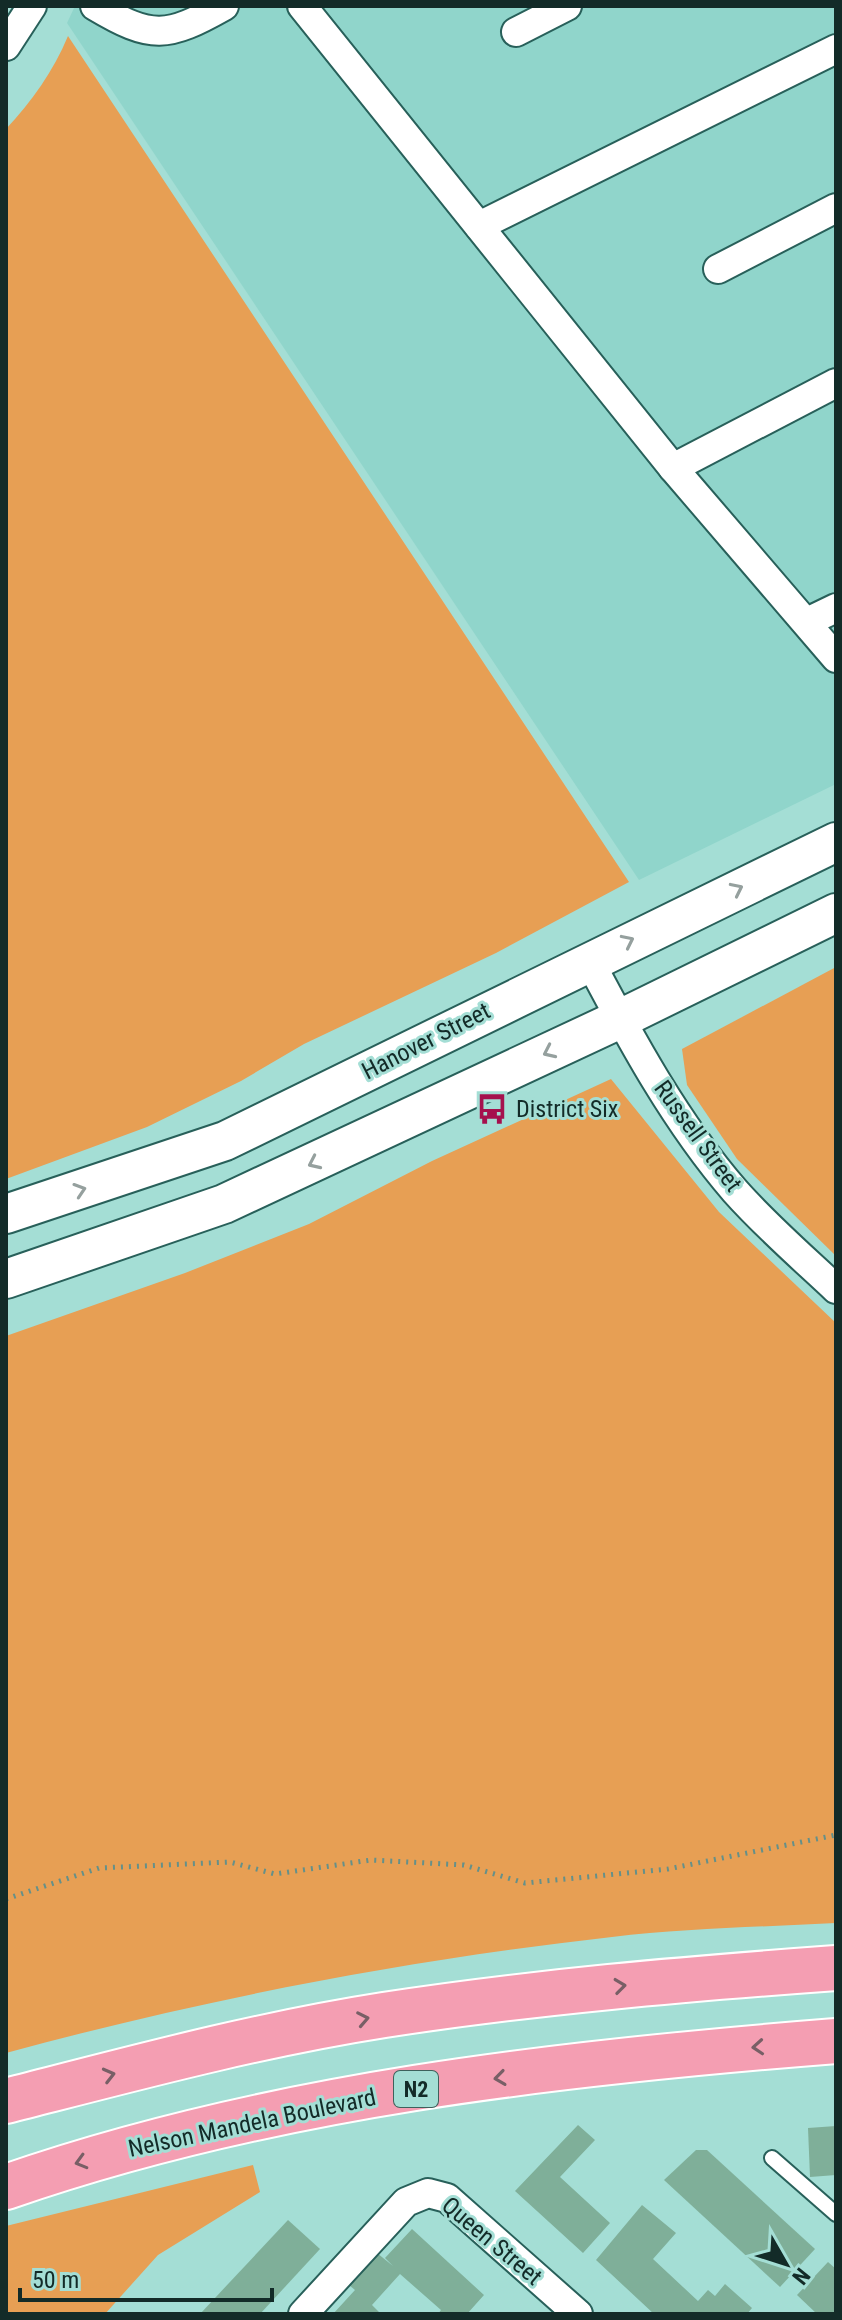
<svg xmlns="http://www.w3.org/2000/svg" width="842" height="2320" font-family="'Roboto Condensed',sans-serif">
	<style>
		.built { fill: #90d5cb }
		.green { fill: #e79f54 }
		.building { fill: #7faf99 }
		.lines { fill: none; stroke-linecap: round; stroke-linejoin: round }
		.lane-casing { stroke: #28605a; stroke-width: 18 }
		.street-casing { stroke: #28605a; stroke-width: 32 }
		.secondary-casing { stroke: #28605a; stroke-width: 42 }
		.highway-casing { stroke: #fff; stroke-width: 48 }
		.path { stroke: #659089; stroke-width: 5; stroke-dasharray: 2 6; stroke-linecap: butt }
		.lane { stroke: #fff; stroke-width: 14 }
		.street { stroke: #fff; stroke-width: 28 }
		.secondary { stroke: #fff; stroke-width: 38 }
		.highway { stroke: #f49eb2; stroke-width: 44 }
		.oneway { stroke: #95a09e }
		.oneway2 { stroke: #785f66 }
		.labels { text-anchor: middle; stroke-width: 6; stroke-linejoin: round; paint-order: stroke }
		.shield { fill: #a4ded5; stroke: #3e615c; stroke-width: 2 }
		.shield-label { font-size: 22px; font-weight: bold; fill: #132b28 }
		.street-label { font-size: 24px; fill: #132b28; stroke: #a4ded5 }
		.poi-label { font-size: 24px; fill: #132b28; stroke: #a4ded5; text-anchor: start }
	</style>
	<rect width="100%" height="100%" fill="#a4ded5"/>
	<polygon class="built" points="75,6 836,6 836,784 639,880 67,23"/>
	<g class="green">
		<path d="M68,36l561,846 -133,71 -192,91 -63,37 -94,46 -141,52v-1050c26,-28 47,-57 62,-93z"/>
		<polygon points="836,967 836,1256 737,1159 687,1085 682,1049"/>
		<path d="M611,1079l108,133 117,111v600c-74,4 -150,5 -224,14 -204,23 -408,62 -606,116v-717l179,-63 124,-49 123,-63z"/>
		<polygon points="253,2165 260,2192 158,2255 105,2314 6,2314 6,2226"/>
	</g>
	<g class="building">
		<polygon points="578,2125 595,2140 560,2177 610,2223 583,2253 515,2191"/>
		<polygon points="836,2126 836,2175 810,2177 808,2128"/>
		<polygon points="696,2150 707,2150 815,2249 780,2287 664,2180"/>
		<polygon points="642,2205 676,2233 653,2259 698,2301 708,2290 715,2296 725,2284 752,2308 747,2314 654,2314 596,2260"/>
		<polygon points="288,2220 320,2249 260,2314 200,2314"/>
		<polygon points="412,2229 484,2295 467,2314 438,2314 441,2310 400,2274 372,2305 381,2314 333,2314 355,2290 349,2285 377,2253 393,2266 385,2258"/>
		<polygon points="828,2262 836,2269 836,2314 817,2314 797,2295"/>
	</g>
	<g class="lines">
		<defs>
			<polyline id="lane" points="772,2158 836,2214"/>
			<g id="street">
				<path d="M95,6c57,34 72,32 129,0"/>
				<polyline points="302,6 673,468 836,658"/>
				<polyline points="516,32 567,6"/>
				<polyline points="6,46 32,6"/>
				<polyline points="479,226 836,49"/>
				<polyline points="718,269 836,208"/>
				<polyline points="673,468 836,383"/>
				<polyline points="807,622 836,608"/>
				<path d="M589,960c42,80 87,163 146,231 31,35 67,66 101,98"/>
				<polyline points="303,2314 406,2202 428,2193 447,2198 578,2314"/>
			</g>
			<g id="secondary">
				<polyline points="6,1214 225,1141 836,842"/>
				<polyline points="6,1279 224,1204 620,1019 836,913"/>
			</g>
			<g id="highway">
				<path d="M6,2101c125,-32 250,-66 378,-86 150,-23 301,-36 452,-47"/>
				<path d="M6,2187c265,-92 552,-124 830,-146"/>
			</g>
		</defs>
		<use href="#lane" class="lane-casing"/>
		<use href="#street" class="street-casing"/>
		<use href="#secondary" class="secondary-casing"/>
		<use href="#highway" class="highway-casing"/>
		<polyline class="path" points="6,1899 99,1868 230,1862 275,1874 371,1860 464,1865 525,1883 668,1869 836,1835"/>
		<use href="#lane" class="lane"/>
		<use href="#street" class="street"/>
		<use href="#secondary" class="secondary"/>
		<use href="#highway" class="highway"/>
	</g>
	<defs><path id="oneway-chevron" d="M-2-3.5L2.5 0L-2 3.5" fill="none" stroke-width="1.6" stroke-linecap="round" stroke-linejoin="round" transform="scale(2)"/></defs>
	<g class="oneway">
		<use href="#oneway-chevron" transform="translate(737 889) rotate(-26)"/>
		<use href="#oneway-chevron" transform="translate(628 941) rotate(-26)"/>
		<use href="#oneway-chevron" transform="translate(549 1052) rotate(155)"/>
		<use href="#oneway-chevron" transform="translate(314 1163) rotate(155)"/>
		<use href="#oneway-chevron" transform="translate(80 1190) rotate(-18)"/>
	</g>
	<g class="oneway2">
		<use href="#oneway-chevron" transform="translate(620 1986) rotate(-7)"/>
		<use href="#oneway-chevron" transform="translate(363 2019) rotate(-11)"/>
		<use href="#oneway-chevron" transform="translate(758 2047) rotate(176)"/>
		<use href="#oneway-chevron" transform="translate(109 2075) rotate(-14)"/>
		<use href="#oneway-chevron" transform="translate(500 2078) rotate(172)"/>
		<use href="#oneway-chevron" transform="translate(81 2162) rotate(164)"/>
	</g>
	<defs>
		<symbol id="bus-bare" viewBox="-9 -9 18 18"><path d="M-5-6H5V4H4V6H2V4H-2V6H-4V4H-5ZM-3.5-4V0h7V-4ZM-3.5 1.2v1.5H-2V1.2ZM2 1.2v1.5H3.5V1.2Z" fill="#a5104d" stroke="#a4ded5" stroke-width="2.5" paint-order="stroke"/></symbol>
	</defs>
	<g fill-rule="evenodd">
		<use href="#bus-bare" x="470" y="1087" width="44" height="44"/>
	</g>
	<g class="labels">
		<rect class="shield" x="394" y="2071" width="44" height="36" rx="6"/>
		<g class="shield-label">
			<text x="416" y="2097">N2</text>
		</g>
		<g class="street-label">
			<text transform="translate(426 1041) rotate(-27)" y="8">Hanover Street</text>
			<text transform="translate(698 1136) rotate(54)" y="8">Russell Street</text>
			<text transform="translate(252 2123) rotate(-12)" y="8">Nelson Mandela Boulevard</text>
			<text transform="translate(492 2241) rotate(40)" y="8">Queen Street</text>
		</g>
		<g class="poi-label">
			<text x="516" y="1117">District Six</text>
		</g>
	</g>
	<rect width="842" height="2320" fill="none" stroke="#132b28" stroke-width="16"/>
	<g transform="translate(786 2264) rotate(129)" stroke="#a4ded5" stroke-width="6" paint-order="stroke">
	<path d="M0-6L14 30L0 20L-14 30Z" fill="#132b28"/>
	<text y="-12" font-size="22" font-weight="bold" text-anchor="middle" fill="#132b28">N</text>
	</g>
	<path d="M20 2288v12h252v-12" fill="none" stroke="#132b28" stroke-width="4"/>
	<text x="32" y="2288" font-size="24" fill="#132b28" stroke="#a4ded5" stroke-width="6" paint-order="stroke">50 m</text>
</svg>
